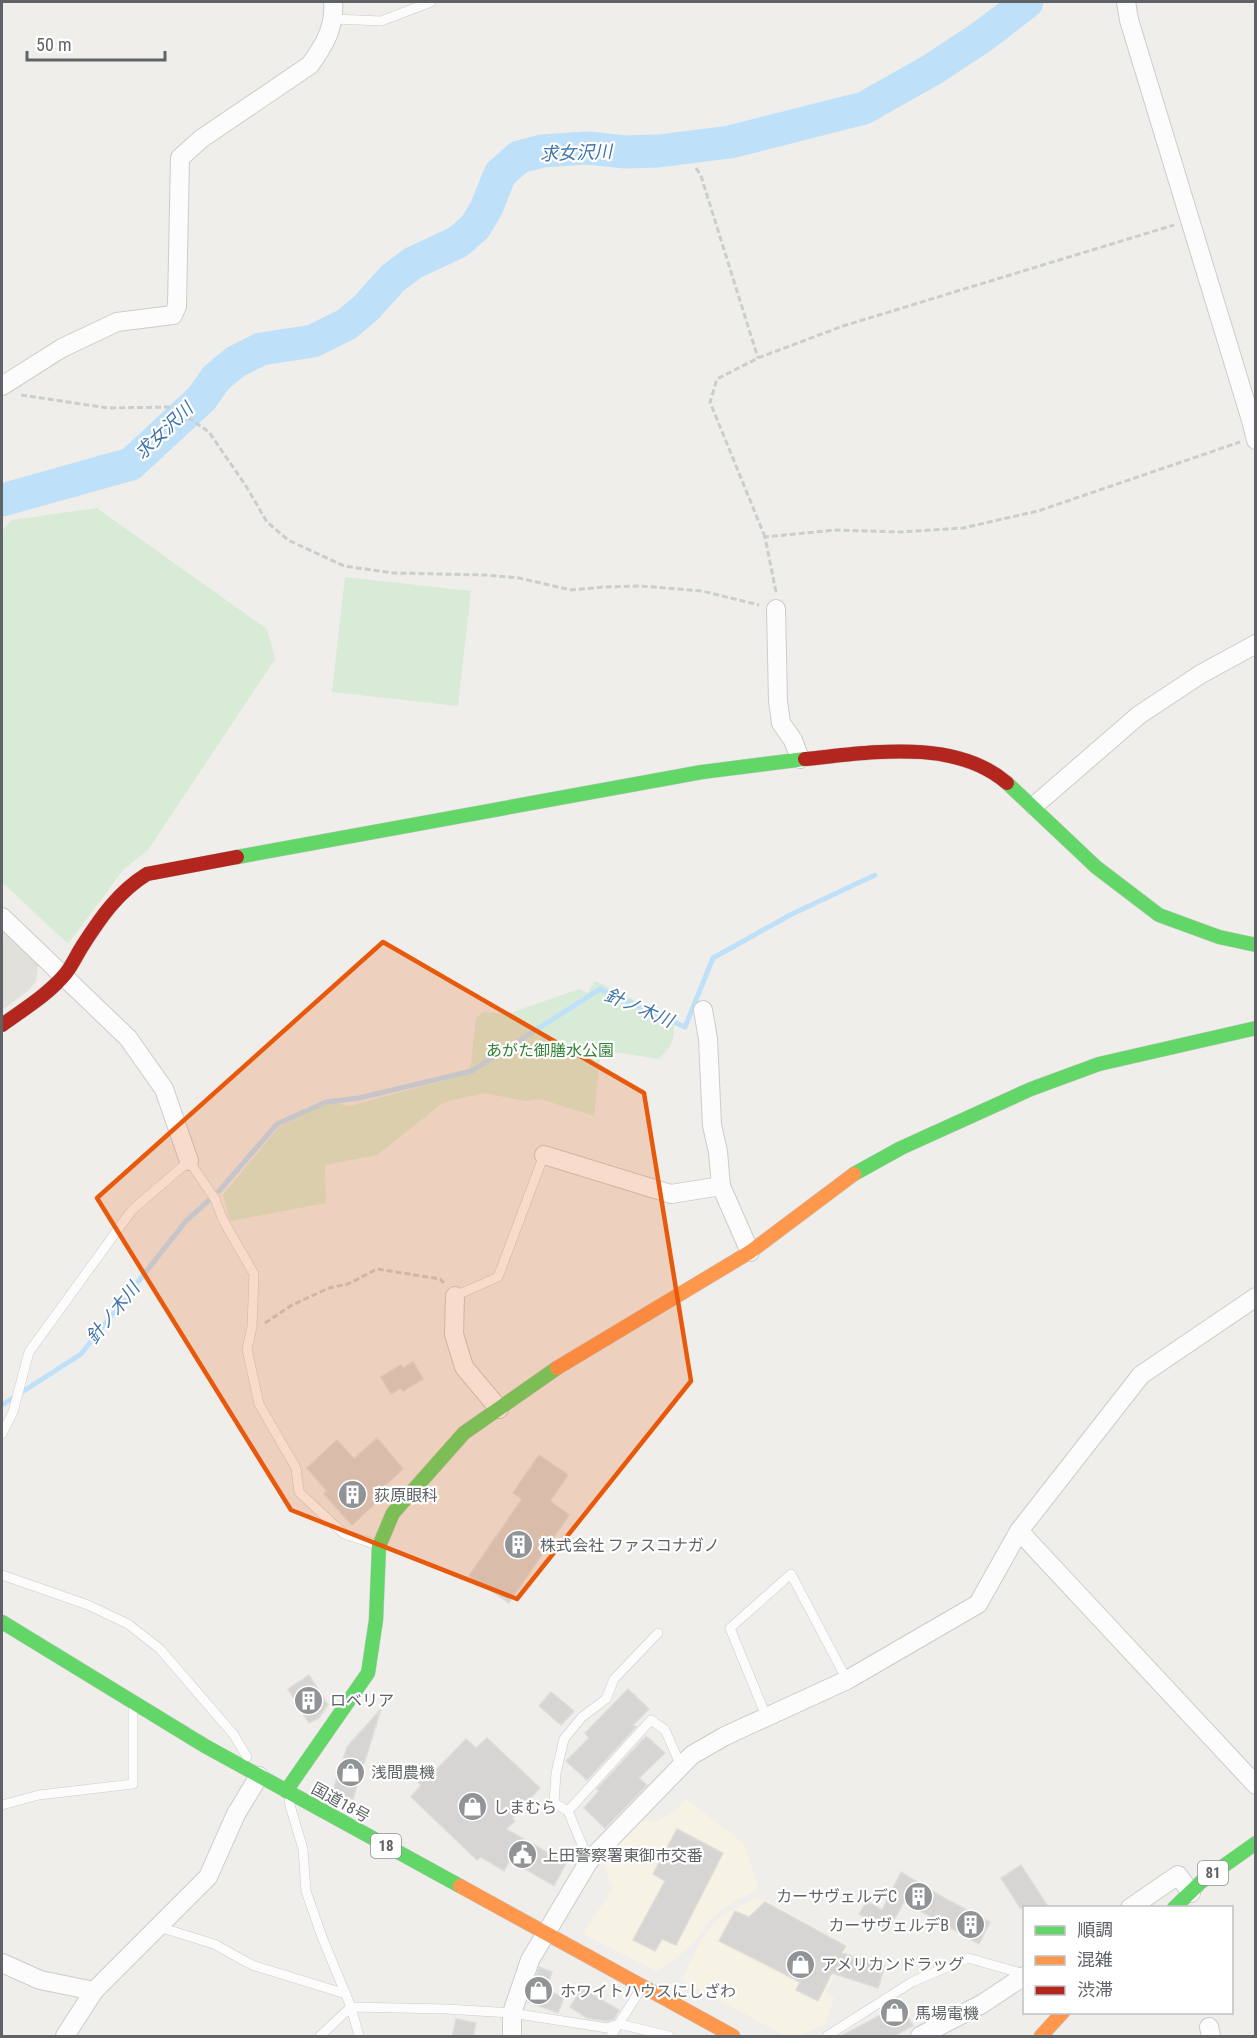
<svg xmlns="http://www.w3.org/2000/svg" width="1257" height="2038" font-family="'Roboto Condensed','Noto Sans JP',sans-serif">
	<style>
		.commercial { fill: #f7f3e4 }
		.education { fill: #e2e0da }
		.green { fill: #d8ebd6 }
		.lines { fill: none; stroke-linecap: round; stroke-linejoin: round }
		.stream { stroke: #bfe0f9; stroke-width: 5 }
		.river { stroke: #bfe0f9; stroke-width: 33 }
		.building { fill: #d6d5d3; stroke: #deddd9; stroke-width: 1.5 }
		.lane-casing { stroke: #cbcccc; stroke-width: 10 }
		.street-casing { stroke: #cbcccc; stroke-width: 20 }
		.fast-casing { stroke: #cacacb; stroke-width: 15 }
		.slow-casing { stroke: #cacacb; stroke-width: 15 }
		.jam-casing { stroke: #cacacb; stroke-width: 15 }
		.path { stroke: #cacfcc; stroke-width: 3; stroke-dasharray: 6 3; stroke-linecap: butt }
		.lane { stroke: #fdfcfc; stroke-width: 9 }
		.street { stroke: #fdfcfc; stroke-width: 18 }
		.fast { stroke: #63d668; stroke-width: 14 }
		.slow { stroke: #ff974d; stroke-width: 14 }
		.jam { stroke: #b3261e; stroke-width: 14 }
		.marked { fill: #e8590c; fill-opacity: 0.2; stroke: #e8590c; stroke-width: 4.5; stroke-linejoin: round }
		.labels { text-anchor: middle; stroke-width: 4.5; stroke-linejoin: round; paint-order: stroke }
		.shield { fill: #fff; stroke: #8f9295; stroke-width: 1.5 }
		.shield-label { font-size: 15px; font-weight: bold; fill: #5f6368 }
		.park-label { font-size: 16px; fill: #348238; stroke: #fff }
		.poi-label { font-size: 16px; fill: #5f6368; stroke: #fff; text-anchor: start }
		.street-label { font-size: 16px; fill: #5f6368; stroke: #fff }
		.water-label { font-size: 18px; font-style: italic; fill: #4174aa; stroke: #fff }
	</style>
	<rect width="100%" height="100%" fill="#efeeea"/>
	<g class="commercial">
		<polygon points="686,1799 744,1844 759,1889 733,1902 711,1918 694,1943 675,1959 656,1971 583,1934 613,1888 603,1863 636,1821 654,1822 673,1813"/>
		<polygon points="756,1898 768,1901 848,1945 826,1993 834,1998 826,2024 797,2036 786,2036 682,1980 701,1940 720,1917"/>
	</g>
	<polygon class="education" points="2,927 38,965 36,981 28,991 2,1010"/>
	<g class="green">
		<polygon points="97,508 267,629 275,659 148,850 123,870 68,944 2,882 2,531 12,520"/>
		<polygon points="345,577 471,591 458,706 332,692"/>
		<path d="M595,981l79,39c0,19 0,26 -16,39l-57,-9 -7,66 -54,-17 -14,2 -42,-8 -40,9 -67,53 -52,10 1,38 -96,18 -7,-26 56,-68 54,-29 13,9 122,-33 3,-10 5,-46 7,-6 24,2 72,-25 9,4z"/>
	</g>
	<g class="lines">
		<g class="stream">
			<polyline points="219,1191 277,1124 326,1102 359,1098 472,1071 600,989 685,1027 713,958 792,914 875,875"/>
			<polyline points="2,1405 81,1354 186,1221 208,1201"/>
		</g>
		<polyline class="river" points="2,500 131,464 202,398 216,378 235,362 261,349 313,341 347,324 366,308 393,278 413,263 458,242 475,227 486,209 500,174 519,157 542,151 587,148 626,152 658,151 730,142 864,108 933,69 983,36 1027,2"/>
	</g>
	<g class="building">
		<polygon points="413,1362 423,1379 403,1391 401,1388 391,1394 381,1377 401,1365 403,1368"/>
		<polygon points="377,1438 403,1469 379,1491 383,1496 352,1525 324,1494 327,1491 307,1468 337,1440 354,1459"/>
		<polygon points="539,1455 568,1475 550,1501 569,1515 509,1603 469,1576 522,1499 513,1493"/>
		<polygon points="309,1675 328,1705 319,1718 309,1723 288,1689"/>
		<polygon points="628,1689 649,1709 633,1725 636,1727 587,1780 566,1761 589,1738 585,1733"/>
		<polygon points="551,1692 574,1711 561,1725 539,1706"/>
		<polygon points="381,1709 353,1799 332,1793 347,1747"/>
		<polygon points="646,1736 665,1753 639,1778 647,1785 605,1828 584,1808 599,1791 597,1789"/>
		<polygon points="487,1738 540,1788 512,1818 515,1821 506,1829 566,1863 554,1886 510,1860 504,1871 481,1857 477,1860 411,1797 421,1785 417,1781 426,1771 431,1775 466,1739 476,1748"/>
		<polygon points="677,1829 723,1853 676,1945 662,1939 655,1951 633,1940 665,1881 653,1874"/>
		<polygon points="1021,1865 1049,1908 1020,1908 1001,1878"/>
		<polygon points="901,1872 946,1899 990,1922 979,1944 904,1902 888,1931 859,1914 867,1901 882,1910"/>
		<polygon points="765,1902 846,1946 842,1953 885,1966 878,1988 832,1973 818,2001 796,1990 800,1982 719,1941 735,1911 749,1917"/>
		<polygon points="539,1967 552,1972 546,1990 564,1997 558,2013 528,2002"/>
		<polygon points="582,1988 619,2010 614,2019 606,2021 587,2018 570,2007"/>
		<polygon points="901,2004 913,2026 892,2037 839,2037"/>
		<polygon points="456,2019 476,2023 473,2037 452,2037"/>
	</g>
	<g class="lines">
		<defs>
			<g id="lane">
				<polyline points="334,19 381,21 431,2"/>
				<polyline points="455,1296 498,1277 544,1155"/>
				<polyline points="2,1434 13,1412 29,1352 132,1210 189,1161 215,1199 223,1220 254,1274 252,1327 247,1349 259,1404 296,1468 299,1492 344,1534 378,1545"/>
				<polyline points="2,1575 88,1605 128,1624 160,1649 234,1735 247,1757"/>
				<polyline points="766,1716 730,1628 791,1574 847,1680"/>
				<polyline points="289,1802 303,1849 306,1891 322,1937 351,2007 359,2036"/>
				<polyline points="2,1805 39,1795 133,1784 133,1710"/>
				<polyline points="568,1811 651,1720 665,1730 681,1766"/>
				<polyline points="589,1861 568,1811 554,1803 556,1773 564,1739 582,1717 606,1699 614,1679 658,1633"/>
				<polyline points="159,1927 214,1944 252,1965 346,1994"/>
				<polyline points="320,2036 351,2007 446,2009 512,2013 607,2028 619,2024 669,2036"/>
				<polyline points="611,2036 639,1992"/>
				<polyline points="827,2036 912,1982 968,1958 1024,1974"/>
			</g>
			<g id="street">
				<polyline points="1126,2 1129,20 1251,420 1256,440"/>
				<path d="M2,386l60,-38 55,-26 56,-7 4,-9 3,-148 21,-19 109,-74c15,-21 25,-38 23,-63"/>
				<polyline points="776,609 778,701 781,723 793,740 800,759"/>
				<polyline points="1034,806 1139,715 1201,674 1256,644"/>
				<polyline points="2,917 128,1038 164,1089 189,1161"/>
				<polyline points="703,1010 708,1039 712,1125 718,1152 721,1186 750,1252"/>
				<polyline points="544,1155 671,1194 721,1186"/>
				<polyline points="455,1296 454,1334 464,1367 499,1409"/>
				<polyline points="1019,1531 1256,1785"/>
				<polyline points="1130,1908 1178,1875 1191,1893"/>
				<polyline points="2,1963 40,1980 94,1991"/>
				<polyline points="1209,2027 1211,2036"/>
				<polyline points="65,2036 94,1991 208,1877 236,1814 259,1776"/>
				<polyline points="512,2036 512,2013 530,1960 589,1861 681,1766 692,1755 725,1736 847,1680 978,1604 1019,1531 1141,1375 1256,1297"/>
				<polyline points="920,2036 982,2004 1024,1976"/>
			</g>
			<g id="fast">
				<polyline points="1007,783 1096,867 1159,915 1219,937 1256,945"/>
				<polyline points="237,857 702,772 805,759"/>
				<polyline points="854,1174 901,1148 1031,1089 1099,1064 1256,1028"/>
				<polyline points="2,1622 205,1746 460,1886"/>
				<polyline points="286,1791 368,1673 376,1620 379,1546 393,1513 464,1433 557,1368"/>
				<polyline points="1174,1908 1201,1882 1256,1843"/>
			</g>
			<g id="slow">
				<polyline points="557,1368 750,1252 854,1174"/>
				<polyline points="460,1886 733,2036"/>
				<polyline points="1041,2036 1063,2012"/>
			</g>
			<g id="jam">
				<path d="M805,759c63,-6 149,-22 202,24"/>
				<path d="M2,1025c22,-16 47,-31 64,-52 7,-9 11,-19 17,-28 18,-28 35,-53 64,-71l90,-17"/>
			</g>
		</defs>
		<use href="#lane" class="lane-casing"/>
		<use href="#street" class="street-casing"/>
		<use href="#fast" class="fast-casing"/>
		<use href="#slow" class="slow-casing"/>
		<use href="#jam" class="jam-casing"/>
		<g class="path">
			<polyline points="696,168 701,176 758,358"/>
			<polyline points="21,395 108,408 171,407 179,411 209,432 246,486 267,522 288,540 344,566 393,573 486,575 519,578 571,590 604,587 640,586 702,591 759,605"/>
			<polyline points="765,537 710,402 717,379 758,358 843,326 1174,225"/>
			<polyline points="776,592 765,537 835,530 900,532 963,528 1038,511 1240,442"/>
			<polyline points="265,1323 292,1305 329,1288 348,1284 377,1269 440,1279 444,1283"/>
		</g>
		<use href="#lane" class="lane"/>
		<use href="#street" class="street"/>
		<use href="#fast" class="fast"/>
		<use href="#slow" class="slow"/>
		<use href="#jam" class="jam"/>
	</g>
	<path class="marked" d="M383,942l261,151 47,288 -174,218 -226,-89 -194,-312z"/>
	<defs>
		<symbol id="building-disc" viewBox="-11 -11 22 22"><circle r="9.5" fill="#919496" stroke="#fff"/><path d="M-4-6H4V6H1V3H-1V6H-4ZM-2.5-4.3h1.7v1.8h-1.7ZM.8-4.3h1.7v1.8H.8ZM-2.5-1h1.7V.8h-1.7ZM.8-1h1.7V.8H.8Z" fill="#fff"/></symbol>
		<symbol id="shop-disc" viewBox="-11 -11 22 22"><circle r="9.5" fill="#919496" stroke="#fff"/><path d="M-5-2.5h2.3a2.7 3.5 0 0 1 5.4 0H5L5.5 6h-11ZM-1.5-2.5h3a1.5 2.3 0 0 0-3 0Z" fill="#fff"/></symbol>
		<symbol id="civic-disc" viewBox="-11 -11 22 22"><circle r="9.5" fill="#919496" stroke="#fff"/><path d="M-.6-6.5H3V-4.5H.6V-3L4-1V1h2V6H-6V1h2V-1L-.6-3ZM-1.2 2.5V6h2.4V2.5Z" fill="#fff"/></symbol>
	</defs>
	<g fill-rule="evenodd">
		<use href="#building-disc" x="336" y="1478" width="33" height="33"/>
		<use href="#building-disc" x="502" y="1528" width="33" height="33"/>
		<use href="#building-disc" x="292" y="1684" width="33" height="33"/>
		<use href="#shop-disc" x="334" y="1756" width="33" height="33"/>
		<use href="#shop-disc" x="456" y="1790" width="33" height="33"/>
		<use href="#civic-disc" x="506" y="1838" width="33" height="33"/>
		<use href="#building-disc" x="902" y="1880" width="33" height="33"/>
		<use href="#building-disc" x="954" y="1908" width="33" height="33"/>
		<use href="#shop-disc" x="784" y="1948" width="33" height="33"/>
		<use href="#shop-disc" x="522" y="1974" width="33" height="33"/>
		<use href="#shop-disc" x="878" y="1996" width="33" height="33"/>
	</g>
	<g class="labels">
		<g class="shield">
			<rect x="371" y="1834" width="30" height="24" rx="4.5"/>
			<rect x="1198" y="1861" width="30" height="24" rx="4.5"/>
		</g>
		<g class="shield-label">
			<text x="386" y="1851">18</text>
			<text x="1213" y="1878">81</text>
		</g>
		<g class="park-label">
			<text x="550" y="1056">あがた御膳水公園</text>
		</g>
		<g class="poi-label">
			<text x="374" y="1501">荻原眼科</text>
			<text x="540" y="1551">株式会社 ファスコナガノ</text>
			<text x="330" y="1706">ロベリア</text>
			<text x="371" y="1778">浅間農機</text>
			<text x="493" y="1813">しまむら</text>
			<text x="543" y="1861">上田警察署東御市交番</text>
			<text x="897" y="1902" text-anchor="end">カーサヴェルデC</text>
			<text x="949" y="1931" text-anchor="end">カーサヴェルデB</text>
			<text x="821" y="1970">アメリカンドラッグ</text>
			<text x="560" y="1997">ホワイトハウスにしざわ</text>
			<text x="915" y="2019">馬場電機</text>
		</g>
		<g class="street-label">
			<text transform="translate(341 1802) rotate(29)" y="6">国道18号</text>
		</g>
		<g class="water-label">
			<text transform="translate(576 153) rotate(-2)" y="6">求女沢川</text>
			<text transform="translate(164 431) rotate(-44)" y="6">求女沢川</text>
			<text transform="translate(639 1008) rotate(23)" y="6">針ノ木川</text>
			<text transform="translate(113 1313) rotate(-51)" y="6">針ノ木川</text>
		</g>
	</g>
	<rect width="1257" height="2038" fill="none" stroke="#5f6368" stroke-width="6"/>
	<rect x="1023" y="1906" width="210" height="108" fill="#ffffff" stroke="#bfc1c3" stroke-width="1.5"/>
	<rect x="1035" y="1926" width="30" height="9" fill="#63d668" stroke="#bfc1c3" stroke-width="1.5"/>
	<text x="1077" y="1936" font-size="18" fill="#5f6368">順調</text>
	<rect x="1035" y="1956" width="30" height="9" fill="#ff974d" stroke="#bfc1c3" stroke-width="1.5"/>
	<text x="1077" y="1966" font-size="18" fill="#5f6368">混雑</text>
	<rect x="1035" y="1986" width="30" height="9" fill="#b3261e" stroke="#bfc1c3" stroke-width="1.5"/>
	<text x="1077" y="1996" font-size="18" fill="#5f6368">渋滞</text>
	<path d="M27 51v9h138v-9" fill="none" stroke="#5f6368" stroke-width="3"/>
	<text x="36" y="51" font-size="18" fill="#5f6368" stroke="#ffffff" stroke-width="4.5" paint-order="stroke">50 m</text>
</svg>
